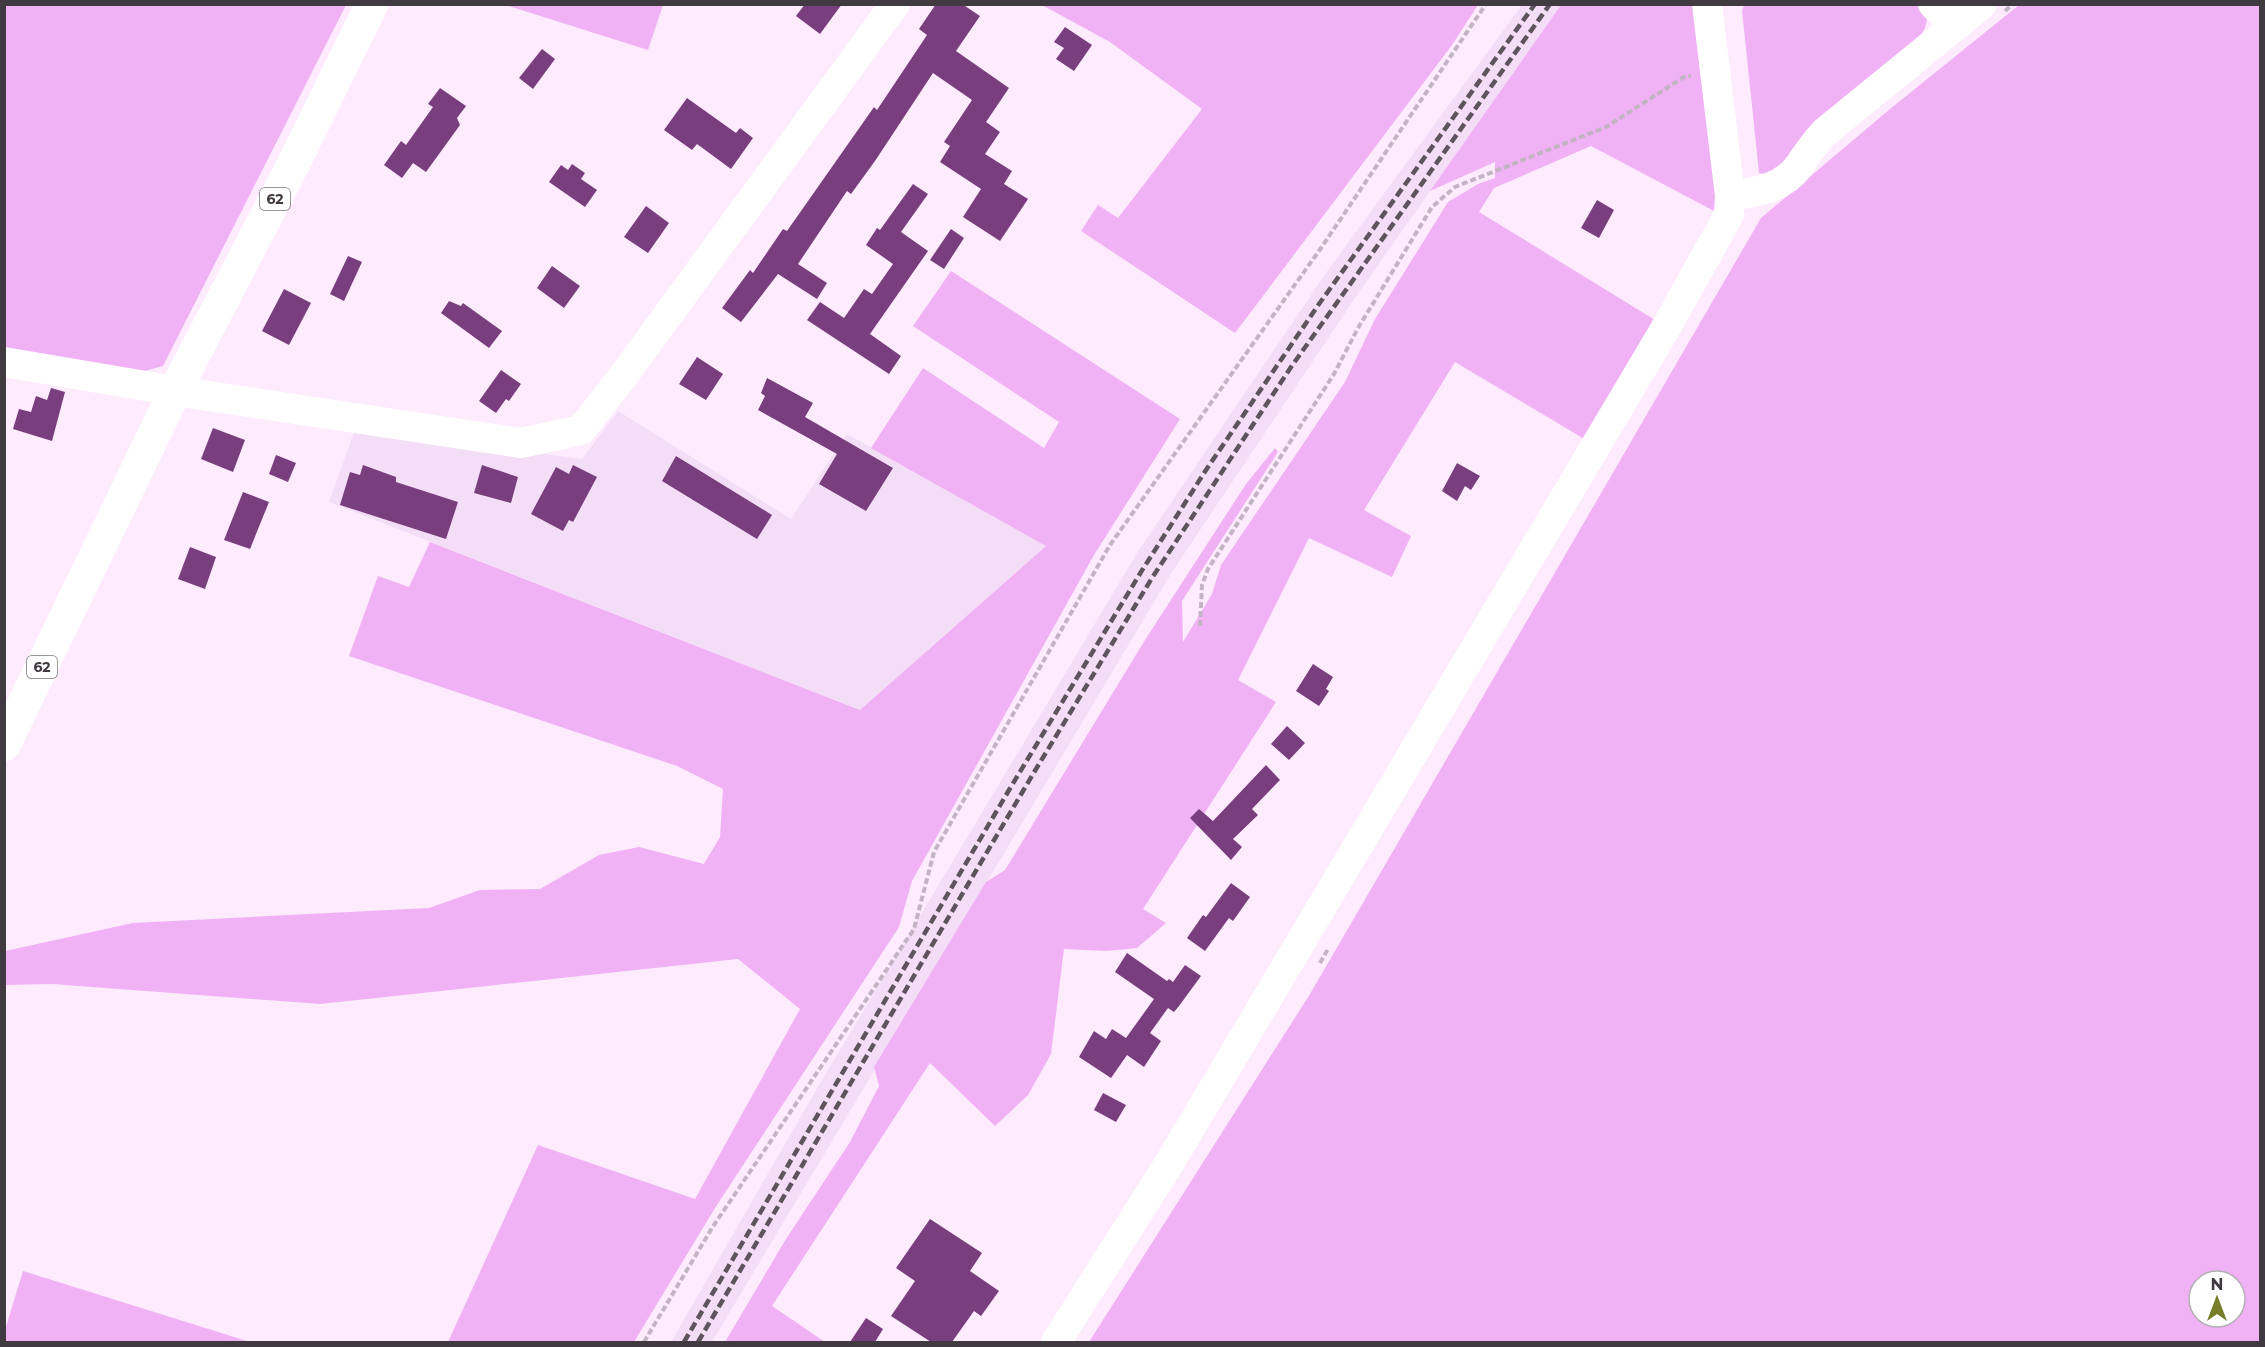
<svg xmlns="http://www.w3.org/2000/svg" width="2265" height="1347" font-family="Montserrat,sans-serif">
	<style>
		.built { fill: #f4ddf6 }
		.green { fill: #f0b2f5; fill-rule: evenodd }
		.building { fill: #793e7e }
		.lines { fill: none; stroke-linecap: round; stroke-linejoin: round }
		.path { stroke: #c3b4c3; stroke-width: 4; stroke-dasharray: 6 3; stroke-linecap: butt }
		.minor { stroke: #fff; stroke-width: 30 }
		.major { stroke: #fff; stroke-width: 33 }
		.rail { stroke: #5d545d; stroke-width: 4.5; stroke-dasharray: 9 4.5; stroke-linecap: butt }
		.labels { text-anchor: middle; stroke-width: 6; stroke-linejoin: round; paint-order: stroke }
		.shield { fill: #fff; stroke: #7a757a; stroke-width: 1.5 }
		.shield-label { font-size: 14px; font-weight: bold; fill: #413a41 }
	</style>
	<rect width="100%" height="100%" fill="#feebfe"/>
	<g class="built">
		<polygon points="1522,5 1561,5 1357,295 1172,572 712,1342 671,1342 819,1085 1139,550 1326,273"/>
		<polygon points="618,411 791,519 847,434 1047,545 860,710 329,502 355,430 582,459"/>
	</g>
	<g class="green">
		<polygon points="1745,4 1917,4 1928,15 1925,28 1918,40 1777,170 1766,174 1759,173 1742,10"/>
		<polygon points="4,5 346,5 163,366 141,372 5,349"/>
		<polygon points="506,5 663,5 648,50"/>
		<polygon points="1042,5 1478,5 1452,45 1235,333 1081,231 1098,205 1118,218 1202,109 1110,42"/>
		<polygon points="1561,5 1697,5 1718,196 1716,212 1591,146 1494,188 1479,212 1655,320 1586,440 1455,362 1364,510 1411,536 1392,577 1309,538 1238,680 1276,702 1143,909 1166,923 1137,948 1107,951 1064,949 1051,1054 1028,1095 995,1126 930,1063 772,1306 825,1342 725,1342 786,1239 850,1142 879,1086 874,1067 986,882 1005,870 1145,640 1246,484 1275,448 1278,452 1182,601 1183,642 1212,594 1221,565 1345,382 1375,319 1448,202 1478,184 1495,178 1495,162 1430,191"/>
		<path d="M2019,5h241v1337h-1171l221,-348 451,-776 129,-109zM2199,1281h36v36h-36z"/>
		<polygon points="951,271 1180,419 1094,555 912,881 899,927 715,1208 634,1342 448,1342 538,1145 695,1199 800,1009 738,959 320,1004 52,984 5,985 5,951 133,923 429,908 480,890 540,889 599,855 639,847 704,864 720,837 723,789 677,766 349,656 378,576 409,587 430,542 860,710 1046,546 871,448 923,368 1044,448 1059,422 913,326"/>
		<polygon points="23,1271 250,1342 5,1342 5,1330"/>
	</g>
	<g class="building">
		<polygon points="805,4 842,4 820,34 796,16"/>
		<polygon points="936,4 962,4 980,16 956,51 1009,88 986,122 1000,132 985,154 1012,171 1004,184 1028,199 1000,241 963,217 981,189 940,162 950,146 944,142 972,100 933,73 875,161 851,194 847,191 798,264 827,283 817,299 778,274 741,322 722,308 750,270 753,273 783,229 787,231 874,107 877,110 927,35 919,29"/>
		<polygon points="1065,27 1092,45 1074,71 1056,59 1064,48 1054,42"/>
		<polygon points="542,49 555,59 533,89 519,78"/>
		<polygon points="440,88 466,106 457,118 460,125 426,172 413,163 402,178 384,165 401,141 406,145 433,107 428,104"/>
		<polygon points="687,98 736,133 740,128 753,138 731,169 697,144 692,150 664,130"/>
		<polygon points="572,164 585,173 581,179 597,190 585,207 549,182 561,165 568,170"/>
		<polygon points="913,184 928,194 901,232 928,251 870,334 901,356 889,374 807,320 820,302 844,318 864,289 872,294 893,264 866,245 877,228 880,230"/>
		<polygon points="1597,200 1614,210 1599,238 1581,228"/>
		<polygon points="646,206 669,223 648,253 624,237"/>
		<polygon points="951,229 964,238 944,269 930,260"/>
		<polygon points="348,256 362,262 344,301 330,294"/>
		<polygon points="552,266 580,286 564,308 537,288"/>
		<polygon points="284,289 311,303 289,345 262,331"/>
		<polygon points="449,301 461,306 463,303 502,331 489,348 441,313"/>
		<polygon points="697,357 723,374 706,400 679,384"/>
		<polygon points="501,370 521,384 509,401 506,399 496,413 479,401"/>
		<polygon points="767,378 813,403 805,417 893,468 866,511 819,484 837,454 758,410 765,396 761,393"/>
		<polygon points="51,388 65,392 52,441 13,429 19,409 31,412 36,396 47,400"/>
		<polygon points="213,428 245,440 233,472 201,459"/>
		<polygon points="276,455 296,463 288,482 269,474"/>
		<polygon points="676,456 772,515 757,539 662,481"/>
		<polygon points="1457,463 1480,476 1471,490 1465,486 1457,501 1442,491"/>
		<polygon points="363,465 396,477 396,482 458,502 446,539 340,505 350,472 360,475"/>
		<polygon points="482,465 518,477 511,503 474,493"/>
		<polygon points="573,465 597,477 573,522 569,520 563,531 531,514 556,467 569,474"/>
		<polygon points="243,492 269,502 250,549 224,540"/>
		<polygon points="190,547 216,557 205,589 178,579"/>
		<polygon points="1313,664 1333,677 1326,689 1329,691 1319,706 1296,691"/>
		<polygon points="1287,726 1305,743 1289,760 1271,744"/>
		<polygon points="1266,765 1280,780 1252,809 1258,815 1233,839 1242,847 1231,860 1190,818 1199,809 1213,821"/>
		<polygon points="1231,883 1250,897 1233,921 1229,918 1205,951 1187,938 1203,915 1206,917"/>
		<polygon points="1127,953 1167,981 1169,979 1173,982 1185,965 1201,976 1179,1006 1174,1012 1168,1008 1150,1033 1161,1041 1144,1067 1127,1055 1111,1078 1079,1057 1094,1031 1106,1039 1112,1029 1126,1038 1154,999 1115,972"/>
		<polygon points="1103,1093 1126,1105 1116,1122 1094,1110"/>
		<polygon points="930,1219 982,1253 970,1271 999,1291 981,1316 974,1311 952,1342 931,1342 891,1316 915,1281 896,1268"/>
		<polygon points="866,1318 883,1329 875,1342 850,1342"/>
	</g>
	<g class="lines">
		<g class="path">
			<polyline points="2005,11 2013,4"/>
			<polyline points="1200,626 1202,585 1208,569 1334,374 1358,328 1432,207 1455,187 1606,127 1684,77 1691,76"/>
			<polyline points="1320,963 1328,949"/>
			<polyline points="644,1342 712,1228 914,929 934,852 1110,545 1321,248 1486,4"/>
		</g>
		<g class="minor">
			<polyline points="1933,4 1954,26"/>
			<path d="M1730,196c26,-4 52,-7 69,-30 8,-12 15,-23 26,-34l157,-128"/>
			<polyline points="4,362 175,391 521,443 581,430 624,375 895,4"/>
			<polyline points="1056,1342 1170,1162 1664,331 1720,231 1729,214 1730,196 1707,4"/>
		</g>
		<polyline class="major" points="4,745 175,391 295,161 372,4"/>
		<g class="rail">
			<polyline points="684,1342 1012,785 1141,572 1206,470 1319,304 1535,4"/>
			<polyline points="698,1342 1036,769 1152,578 1291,367 1550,4"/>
		</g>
	</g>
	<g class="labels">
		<g class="shield">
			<rect x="260" y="188" width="30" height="22" rx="4.5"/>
			<rect x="27" y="656" width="30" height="22" rx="4.5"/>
		</g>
		<g class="shield-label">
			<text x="275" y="204">62</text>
			<text x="42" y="672">62</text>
		</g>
	</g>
	<rect width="2265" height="1347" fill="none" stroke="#413a41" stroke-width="12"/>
	<g transform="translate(2217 1299)"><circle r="28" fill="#ffffff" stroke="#b3b0b3" stroke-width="1.5"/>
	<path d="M0-4.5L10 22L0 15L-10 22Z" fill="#767e2a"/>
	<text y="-9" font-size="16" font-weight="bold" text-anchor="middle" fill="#413a41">N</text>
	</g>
</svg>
